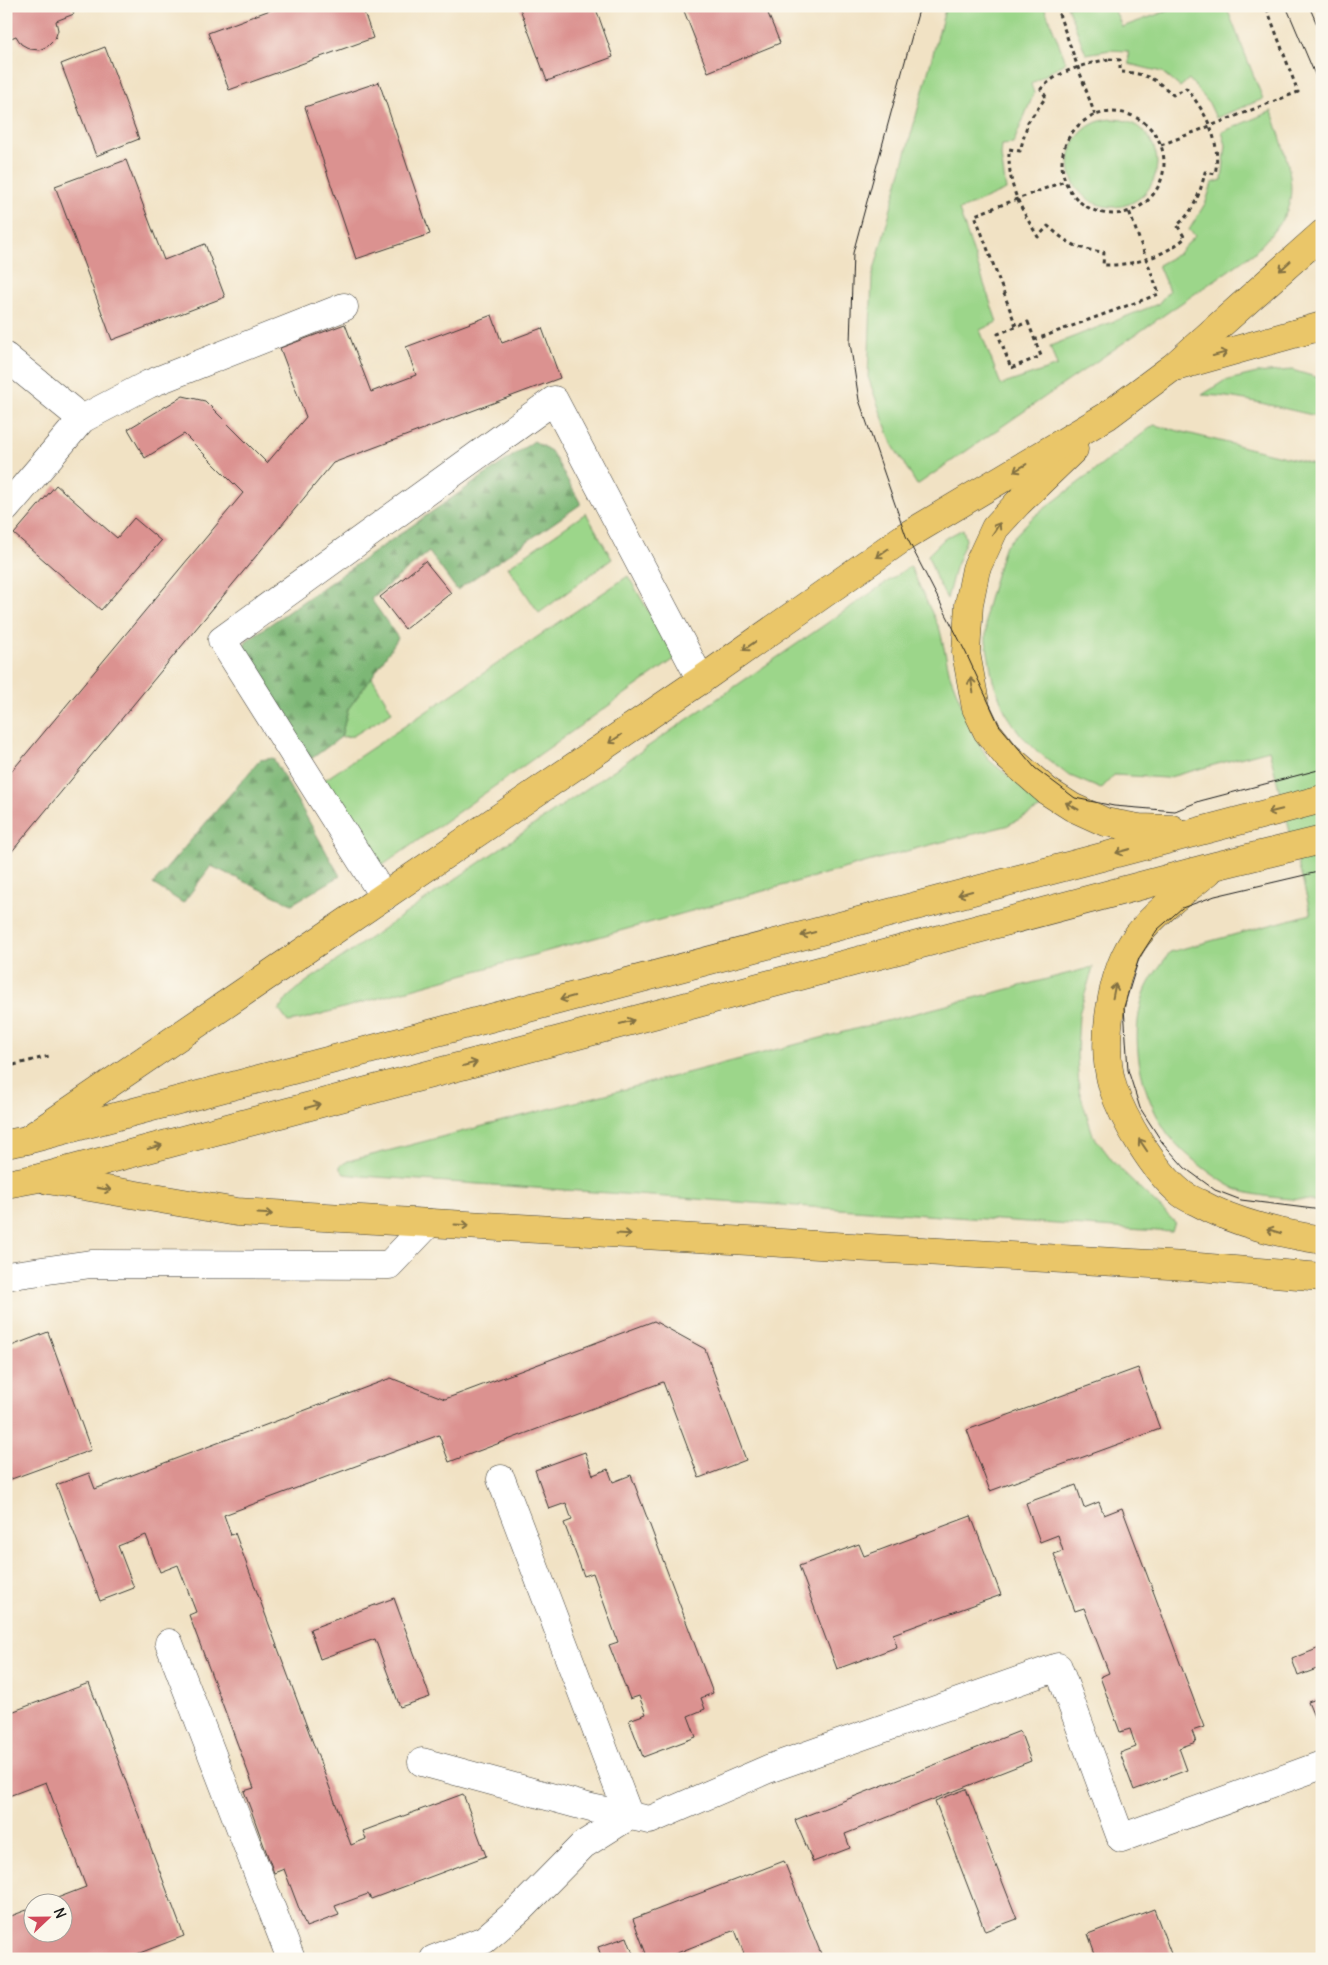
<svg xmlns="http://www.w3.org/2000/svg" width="1328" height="1965" font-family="Delius,sans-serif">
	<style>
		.grass { fill: #9cd68a; stroke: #5c7953 }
		.forest { fill: url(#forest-firs); stroke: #4c6a49 }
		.building { fill: #db9290 }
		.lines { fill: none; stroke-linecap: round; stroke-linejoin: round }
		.minor-casing { stroke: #3c3a35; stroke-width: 29 }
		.highway-casing { stroke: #3c3a35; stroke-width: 29 }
		.path { stroke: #3c3a35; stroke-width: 3; stroke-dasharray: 4 4; stroke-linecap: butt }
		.minor { stroke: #fff; stroke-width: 28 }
		.highway { stroke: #eac669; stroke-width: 28 }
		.tram { stroke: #1c1c1c; stroke-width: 1 }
		.oneway { stroke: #837142 }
	</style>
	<defs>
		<pattern id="forest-firs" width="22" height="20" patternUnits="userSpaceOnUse" patternTransform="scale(1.25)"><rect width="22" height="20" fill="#7db776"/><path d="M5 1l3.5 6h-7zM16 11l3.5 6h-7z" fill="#669460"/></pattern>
	</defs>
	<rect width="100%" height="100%" fill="#fbf7ec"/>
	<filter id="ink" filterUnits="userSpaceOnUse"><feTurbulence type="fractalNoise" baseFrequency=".02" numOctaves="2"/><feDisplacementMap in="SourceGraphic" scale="10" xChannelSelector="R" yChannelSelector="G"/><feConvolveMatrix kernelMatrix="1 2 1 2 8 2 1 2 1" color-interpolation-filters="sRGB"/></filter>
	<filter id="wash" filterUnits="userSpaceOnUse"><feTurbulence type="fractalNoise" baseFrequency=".0096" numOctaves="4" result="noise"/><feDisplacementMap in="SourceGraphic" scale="20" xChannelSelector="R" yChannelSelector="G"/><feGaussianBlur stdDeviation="1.12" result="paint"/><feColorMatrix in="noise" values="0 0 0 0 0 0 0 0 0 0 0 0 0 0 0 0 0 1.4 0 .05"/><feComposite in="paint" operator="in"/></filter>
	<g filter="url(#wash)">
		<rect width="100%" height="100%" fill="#f1e2c4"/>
		<g class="grass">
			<path d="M946,6h98l22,56 -35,22 3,9 -21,51 -11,1 -1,11 5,34 -47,20 38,112 -17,8 21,55 56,-19 -7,-20 108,-42 11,-13 -11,-26 20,-11 17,-18 -6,-6 17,-28 6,-19 10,-3 4,-35 -4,-13 50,-21c8,28 27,71 15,99 -7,16 -21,30 -33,43l-337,232 -25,-41 -24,-67 4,-99z"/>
			<polygon points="1067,6 1113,6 1122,27 1181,6 1226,6 1263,99 1216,118 1209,103 1189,79 1180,87 1162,72 1129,64 1128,51 1110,50 1086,54"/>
			<circle cx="1113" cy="163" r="44"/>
			<path d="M1292,370l30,9v38c-40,-8 -79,-21 -120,-22l22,-14 33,-8z"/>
			<path d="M1154,425l168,41v736c-24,-3 -65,-4 -86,-13 -22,-11 -60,-40 -72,-61 -24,-38 -35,-91 -20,-134 5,-15 17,-29 26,-42l141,-38 -42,-164 -103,28 -52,-3 -13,14 -33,-14 -31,-24 -19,-19 -13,-21 -12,-30 -7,-40v-31l18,-63 27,-28z"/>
			<polygon points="586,513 612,559 539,613 508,567"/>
			<polygon points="963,529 966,540 955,568 947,599 936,578 928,555 944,539"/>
			<polygon points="910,566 940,630 950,675 973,734 989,760 1045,806 1006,826 918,848 300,1020 288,1022 279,1010 288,997 306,982"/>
			<polygon points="628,576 676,658 379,868 320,783"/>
			<polygon points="372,677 392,712 353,736 341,737 348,709"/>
			<polygon points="1093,967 1079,1014 1077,1055 1079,1090 1093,1135 1115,1164 1175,1222 1172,1232 362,1176 344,1174 340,1169 340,1166 348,1161 376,1154"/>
		</g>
		<g class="forest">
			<polygon points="534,441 551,451 581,504 457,590 429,552 371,599 398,638 372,677 348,709 341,737 307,762 240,660 246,641"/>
			<polygon points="273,758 340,876 292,904 211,866 183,903 153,884 260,760"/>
		</g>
		<g id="blocks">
			<g class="building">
				<polygon points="6,6 70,6 74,14 56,21 58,30 55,39 48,46 39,50 30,49 21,44 16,36 6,40"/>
				<polygon points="281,6 362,6 373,38 229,90 208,33"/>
				<polygon points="519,6 595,6 613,57 547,81"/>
				<polygon points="682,6 765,6 780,43 708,72"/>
				<polygon points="105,47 139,139 96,156 61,64"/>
				<polygon points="379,82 430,234 356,259 305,107"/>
				<polygon points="126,160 164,260 205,244 225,297 112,340 55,186"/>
				<polygon points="492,315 502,343 542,328 560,378 333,463 9,855 6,856 6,778 243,493 184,434 145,458 128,429 183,396 205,401 267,463 306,417 280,348 345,324 371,392 416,375 406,347"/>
				<polygon points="56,485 117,538 134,518 161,541 101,610 14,534"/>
				<polygon points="425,561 451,593 405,629 380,597"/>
				<polygon points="654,1321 705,1349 746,1460 699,1478 663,1382 449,1462 439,1435 224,1515 231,1535 235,1533 351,1845 366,1839 363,1831 463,1794 486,1856 371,1899 368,1894 335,1906 339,1915 306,1927 284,1869 274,1873 244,1791 254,1788 189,1615 196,1612 178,1565 160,1572 146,1535 118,1546 134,1588 100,1601 56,1485 89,1473 95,1489 391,1378 445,1399"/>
				<polygon points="48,1332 91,1450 6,1481 6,1348"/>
				<polygon points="1138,1368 1160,1429 990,1491 967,1430"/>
				<polygon points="585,1452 593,1475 608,1469 613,1482 631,1475 713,1693 701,1698 705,1709 688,1716 696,1737 643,1757 629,1720 646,1714 639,1696 630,1699 609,1645 618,1642 593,1573 584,1576 564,1523 572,1520 566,1503 549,1509 535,1470"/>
				<polygon points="1076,1485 1084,1508 1099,1502 1104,1515 1122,1508 1204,1727 1192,1731 1196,1742 1179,1748 1187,1770 1134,1790 1120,1753 1136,1747 1130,1729 1120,1732 1100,1677 1109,1673 1084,1608 1075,1611 1054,1554 1063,1551 1058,1535 1040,1542 1026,1503"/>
				<polygon points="971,1516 1001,1595 893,1634 897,1647 837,1669 799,1566 859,1544 864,1556"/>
				<polygon points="394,1598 430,1697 400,1707 375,1639 320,1659 310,1629"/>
				<polygon points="1322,1647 1322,1667 1298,1676 1292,1659"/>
				<polygon points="89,1683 184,1936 124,1959 6,1959 6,1918 32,1908 32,1932 62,1932 62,1902 47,1902 86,1887 46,1782 6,1797 6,1714"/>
				<polygon points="1322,1697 1322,1722 1317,1724 1308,1702"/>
				<polygon points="1020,1731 1031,1761 845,1834 850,1848 813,1862 795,1820"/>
				<polygon points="966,1789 1017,1919 985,1931 935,1801"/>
				<polygon points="784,1861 823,1959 746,1959 735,1930 662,1959 648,1959 633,1919"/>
				<polygon points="1154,1909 1173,1959 1097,1959 1088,1934"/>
				<polygon points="627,1937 635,1959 602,1959 598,1947"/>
			</g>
		</g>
	</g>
	<g filter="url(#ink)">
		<use href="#blocks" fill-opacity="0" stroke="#3c3a35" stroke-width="1"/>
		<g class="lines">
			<defs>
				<g id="minor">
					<polyline points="6,357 82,419"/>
					<polyline points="6,508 82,419 149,384 344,307"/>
					<polyline points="384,897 222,640 554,400 701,680"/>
					<polyline points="6,1276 91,1264 389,1265 429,1223"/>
					<polyline points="169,1643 291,1959"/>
					<polyline points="422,1762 591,1808 650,1820 768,1769 1058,1667 1121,1838 1322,1765"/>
					<polyline points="434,1959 484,1940 520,1909 583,1845 629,1816 501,1479"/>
				</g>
				<g id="highway">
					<polyline points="1179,366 1322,326"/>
					<polyline points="1074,449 1018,503 995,528 976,569 969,604 966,653 976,708 987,731 1007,756 1047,791 1072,807 1105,822 1139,828 1172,829"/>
					<path d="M1208,872c-24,19 -51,39 -70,63 -28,35 -38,111 -25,153 10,31 41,83 67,104 5,5 13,8 19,11 38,21 80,30 123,37"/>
					<polyline points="27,1140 701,680 906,536 1107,416 1173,367 1322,234"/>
					<polyline points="6,1144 27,1140 1322,799"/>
					<polyline points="48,1180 237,1212 1186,1266 1322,1277"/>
					<polyline points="6,1184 39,1178 1215,866 1322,840"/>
				</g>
			</defs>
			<use href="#minor" class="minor-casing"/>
			<use href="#highway" class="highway-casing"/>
			<g class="path">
				<polyline points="1056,6 1095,115"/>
				<path d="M1109,59l11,1v12c25,1 35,6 53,23l13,-7c20,24 36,54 29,86l-10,-2c-4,19 -12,42 -28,53l8,13c-22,19 -53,28 -82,27l1,-13c-27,-3 -36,-8 -56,-26l-10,11c-19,-32 -30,-49 -29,-88l11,2 8,-29 18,-25 -5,-8c16,-18 45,-25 68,-30z"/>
				<circle cx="1113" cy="163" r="51"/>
				<polyline points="1161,145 1298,92 1266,6"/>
				<polygon points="1028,322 1041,356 1011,368 998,334"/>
				<polyline points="1016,326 975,215 1065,181"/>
				<polyline points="1034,340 1159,294 1129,211"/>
				<polyline points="6,1067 49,1056"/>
			</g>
			<use href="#minor" class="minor"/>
			<use href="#highway" class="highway"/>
			<g class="tram">
				<polyline points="920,6 853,253 850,343 859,400 906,536 966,653 999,725 1035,768 1075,798 1114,806 1175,811 1200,801 1322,769"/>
				<polyline points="1286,6 1322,91"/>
				<polyline points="1309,6 1322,36"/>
				<polyline points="1322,871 1215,896 1182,908 1157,930 1139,958 1124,1007 1128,1070 1140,1108 1162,1142 1185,1168 1215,1190 1241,1200 1322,1210"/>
			</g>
		</g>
		<defs><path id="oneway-shaft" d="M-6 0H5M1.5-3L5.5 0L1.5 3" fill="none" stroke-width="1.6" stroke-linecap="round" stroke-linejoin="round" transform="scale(1.25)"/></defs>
		<g class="oneway">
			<use href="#oneway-shaft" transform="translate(1285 266) rotate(138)"/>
			<use href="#oneway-shaft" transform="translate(1220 354) rotate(-15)"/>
			<use href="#oneway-shaft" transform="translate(1020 468) rotate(149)"/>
			<use href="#oneway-shaft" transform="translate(996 529) rotate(-57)"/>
			<use href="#oneway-shaft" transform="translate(882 553) rotate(145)"/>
			<use href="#oneway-shaft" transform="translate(749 646) rotate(145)"/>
			<use href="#oneway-shaft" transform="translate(972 685) rotate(-100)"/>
			<use href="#oneway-shaft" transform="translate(615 739) rotate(146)"/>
			<use href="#oneway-shaft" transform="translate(1072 806) rotate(-151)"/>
			<use href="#oneway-shaft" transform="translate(1275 811) rotate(166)"/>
			<use href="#oneway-shaft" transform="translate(1123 851) rotate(165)"/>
			<use href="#oneway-shaft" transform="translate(965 893) rotate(165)"/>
			<use href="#oneway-shaft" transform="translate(808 934) rotate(165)"/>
			<use href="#oneway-shaft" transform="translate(1114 991) rotate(-79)"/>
			<use href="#oneway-shaft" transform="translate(567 998) rotate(165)"/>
			<use href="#oneway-shaft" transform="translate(627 1022) rotate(-15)"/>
			<use href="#oneway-shaft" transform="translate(470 1064) rotate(-15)"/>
			<use href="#oneway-shaft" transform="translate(313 1106) rotate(-15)"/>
			<use href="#oneway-shaft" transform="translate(1143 1145) rotate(-124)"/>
			<use href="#oneway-shaft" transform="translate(155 1147) rotate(-15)"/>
			<use href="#oneway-shaft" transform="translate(104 1189) rotate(10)"/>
			<use href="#oneway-shaft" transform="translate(265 1214) rotate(3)"/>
			<use href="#oneway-shaft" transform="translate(462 1225) rotate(3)"/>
			<use href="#oneway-shaft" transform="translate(1274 1231) rotate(-163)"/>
			<use href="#oneway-shaft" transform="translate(624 1234) rotate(3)"/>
		</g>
	</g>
	<rect width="1328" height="1965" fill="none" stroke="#fbf7ec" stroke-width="25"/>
	<g transform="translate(48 1918) rotate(68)"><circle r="24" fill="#fbf7ec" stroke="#a29f99"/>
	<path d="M0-4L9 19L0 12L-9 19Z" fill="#d1495b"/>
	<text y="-8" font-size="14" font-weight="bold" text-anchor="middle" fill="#1c1c1c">N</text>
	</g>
</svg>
